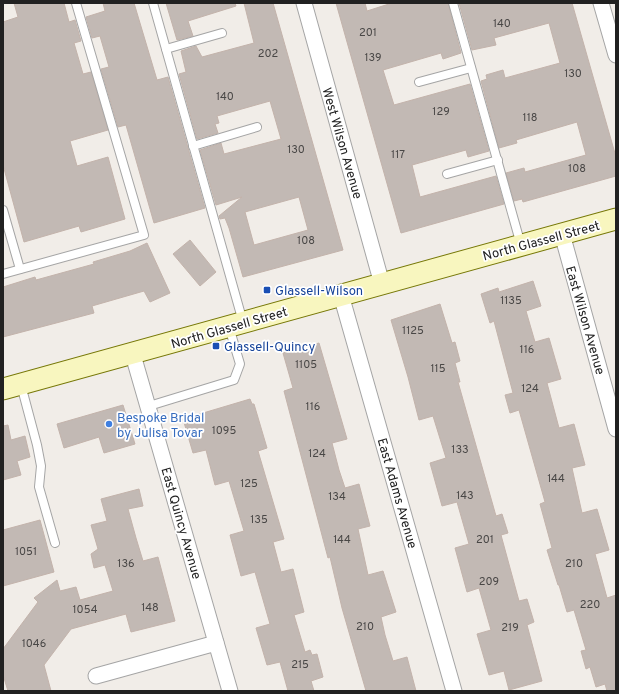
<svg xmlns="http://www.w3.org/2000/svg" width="619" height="694" font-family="Overpass,sans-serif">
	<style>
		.building { fill: #c2b9b4; stroke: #c3b3ab; fill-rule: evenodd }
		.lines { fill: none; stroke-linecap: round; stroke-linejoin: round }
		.service-casing { stroke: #a5a5a5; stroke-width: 10 }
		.minor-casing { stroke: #a5a5a5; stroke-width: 17 }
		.secondary-casing { stroke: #777808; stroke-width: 23 }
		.service { stroke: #fff; stroke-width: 8 }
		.minor { stroke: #fff; stroke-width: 15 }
		.secondary { stroke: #f8f6bf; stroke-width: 21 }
		.transit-dot { fill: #1a4fb4; stroke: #fff; stroke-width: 1.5 }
		.shop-dot { fill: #3f7fe0; stroke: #fff; stroke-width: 1.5 }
		.labels { text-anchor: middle; stroke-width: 3.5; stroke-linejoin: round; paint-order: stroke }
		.number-label { font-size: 11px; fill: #494746 }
		.street-label { font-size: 13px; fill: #212121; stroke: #fff }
		.transit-label { font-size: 13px; fill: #164399; stroke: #fff; text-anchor: start }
		.shop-label { font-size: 13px; fill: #366cbe; stroke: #fff; text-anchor: start }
	</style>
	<rect width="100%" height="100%" fill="#f1ede8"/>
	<g class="building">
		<polygon points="14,3 64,3 69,22 75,20 81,41 74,43 83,74 91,72 108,130 70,141 77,166 108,157 125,219 81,232 79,226 24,242 3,165 3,22 18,17"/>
		<polygon points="103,3 134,3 157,80 168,77 205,208 154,223 126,125 118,127 101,69 109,67 100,36 92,38 86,17 105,11"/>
		<polygon points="166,3 235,3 236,6 188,21 193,36 177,40"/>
		<path d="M244,3h29l70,247 -100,27 -14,-49 -4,-10 -5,1 -1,-3 23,-19 -26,8 -16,-55 21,-7 3,11 57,-15 -11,-38 -53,15 2,7 -4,1 3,9 -21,6 -18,-65 7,-2 -5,-21 15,-5 6,11 52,-14zM299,197l9,33 -54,15 -9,-33z"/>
		<polygon points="336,3 365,3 367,11 392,3 448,3 461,53 443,59 441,53 383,70 394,105 470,84 489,151 468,157 466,150 412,165 420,197 496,176 504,204 401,233"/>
		<polygon points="459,3 572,3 616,157 616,176 523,202 522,199 514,201 506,173 524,168 525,172 586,155 577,122 516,140 517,143 499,148 481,81 487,79 486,75 503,70 505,78 560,63 549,23 494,38 496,45 472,50"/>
		<polygon points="190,240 216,272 200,286 173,254"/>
		<polygon points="147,243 170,293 150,302 144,291 92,306 94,313 3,337 3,287 35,277 36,280 94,264 93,262 130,251"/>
		<polygon points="533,281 541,306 526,311 535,342 549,338 556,362 561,379 547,383 559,428 574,424 585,465 572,468 582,513 597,509 609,550 595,554 607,598 616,595 616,691 607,691 605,684 596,687 590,667 586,669 581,651 586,650 574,610 567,612 559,585 558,585 547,550 552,548 540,504 545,502 519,410 510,413 505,395 513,393 494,321 490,323 481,294 498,288 499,292"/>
		<polygon points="440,304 452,343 455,342 460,361 455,363 460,382 458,382 496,516 502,514 508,533 501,535 519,601 527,599 534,622 527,625 542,681 509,690 504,671 489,675 477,634 491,630 479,588 467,592 455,548 469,544 457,502 442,506 430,463 446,458 433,416 419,420 408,377 391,320"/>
		<polygon points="319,343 347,439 332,443 339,470 345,488 359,484 370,526 358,529 368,575 383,571 396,612 381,617 385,635 393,661 407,657 416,691 366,691 342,608 330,557 328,558 284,391 293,388 283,353"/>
		<polygon points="250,399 252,404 254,404 267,448 258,451 284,539 273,542 281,572 293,569 304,612 294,615 305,652 310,650 312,655 317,654 323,677 311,681 314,691 288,691 280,662 267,665 256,628 270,624 255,572 241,576 230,535 244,531 229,481 215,485 206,450 193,453 183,419"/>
		<polygon points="123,405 135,444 104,453 99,437 64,448 57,424"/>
		<polygon points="8,425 11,440 25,436 30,457 17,461 21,475 3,480 3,426"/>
		<polygon points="139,489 143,506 128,509 136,538 143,561 158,557 175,621 131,632 126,614 71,629 44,665 51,691 8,691 3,675 3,649 38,602 34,598 57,580 60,591 76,587 80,600 113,591 105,565 94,568 91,554 98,549 91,525 107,521 101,499"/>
		<polygon points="40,520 54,572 3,586 3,530"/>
	</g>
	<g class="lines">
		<defs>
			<g id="service">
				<polyline points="153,3 243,322"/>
				<polyline points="453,3 521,245"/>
				<polyline points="166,49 222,33"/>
				<polyline points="419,82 471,68"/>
				<polyline points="193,146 257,127"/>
				<polyline points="447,174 498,160"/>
				<polyline points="3,210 20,269"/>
				<polyline points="3,274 144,235 76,3"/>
				<polyline points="21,385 37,445 41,466 39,487 55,543"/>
				<polyline points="149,406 234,380 240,364 229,327"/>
			</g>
			<g id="minor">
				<polyline points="304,3 382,284"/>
				<polyline points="601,3 616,55"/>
				<polyline points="562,234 616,429"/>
				<polyline points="341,295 454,691"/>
				<polyline points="133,355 230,691"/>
				<polyline points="96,676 216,643"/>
			</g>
			<polyline id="secondary" points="3,389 616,219"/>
		</defs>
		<use href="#service" class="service-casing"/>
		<use href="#minor" class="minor-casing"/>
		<use href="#secondary" class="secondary-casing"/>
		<use href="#service" class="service"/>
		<use href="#minor" class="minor"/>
		<use href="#secondary" class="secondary"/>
	</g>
	<g class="transit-dot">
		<rect x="263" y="286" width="8" height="8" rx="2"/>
		<rect x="212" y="342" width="8" height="8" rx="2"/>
	</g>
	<circle class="shop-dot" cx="109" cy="424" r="4"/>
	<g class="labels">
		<g class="number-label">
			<text x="502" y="27">140</text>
			<text x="368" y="36">201</text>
			<text x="268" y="57">202</text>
			<text x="373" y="61">139</text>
			<text x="573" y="77">130</text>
			<text x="225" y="100">140</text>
			<text x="441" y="115">129</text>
			<text x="530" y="121">118</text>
			<text x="296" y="153">130</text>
			<text x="398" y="158">117</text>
			<text x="577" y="172">108</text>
			<text x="306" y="244">108</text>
			<text x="511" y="304">1135</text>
			<text x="413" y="334">1125</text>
			<text x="527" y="353">116</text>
			<text x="306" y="368">1105</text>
			<text x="438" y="372">115</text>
			<text x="530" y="392">124</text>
			<text x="313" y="410">116</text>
			<text x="224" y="434">1095</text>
			<text x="460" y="453">133</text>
			<text x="317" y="457">124</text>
			<text x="556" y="482">144</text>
			<text x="249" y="487">125</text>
			<text x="465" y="499">143</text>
			<text x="337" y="500">134</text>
			<text x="259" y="523">135</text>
			<text x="342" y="543">144</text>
			<text x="485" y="543">201</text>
			<text x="26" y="555">1051</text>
			<text x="126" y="567">136</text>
			<text x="574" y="567">210</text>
			<text x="489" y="585">209</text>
			<text x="590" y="608">220</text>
			<text x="150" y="611">148</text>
			<text x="85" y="613">1054</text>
			<text x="365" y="630">210</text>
			<text x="510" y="631">219</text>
			<text x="34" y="647">1046</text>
			<text x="300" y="668">215</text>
		</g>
		<g class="street-label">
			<text transform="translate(343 143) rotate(74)" y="5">West Wilson Avenue</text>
			<text transform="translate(541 240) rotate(-15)" y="5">North Glassell Street</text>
			<text transform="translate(586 320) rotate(74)" y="5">East Wilson Avenue</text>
			<text transform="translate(229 327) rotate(-16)" y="5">North Glassell Street</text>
			<text transform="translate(398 493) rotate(74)" y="5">East Adams Avenue</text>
			<text transform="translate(182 523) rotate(74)" y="5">East Quincy Avenue</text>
		</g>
		<g class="transit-label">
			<text x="275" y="295">Glassell-Wilson</text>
			<text x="224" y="351">Glassell-Quincy</text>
		</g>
		<g class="shop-label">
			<text x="117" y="422">Bespoke Bridal<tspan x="117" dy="15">by Julisa Tovar</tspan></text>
		</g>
	</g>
	<rect width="619" height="694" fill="none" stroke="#212121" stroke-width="8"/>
</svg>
